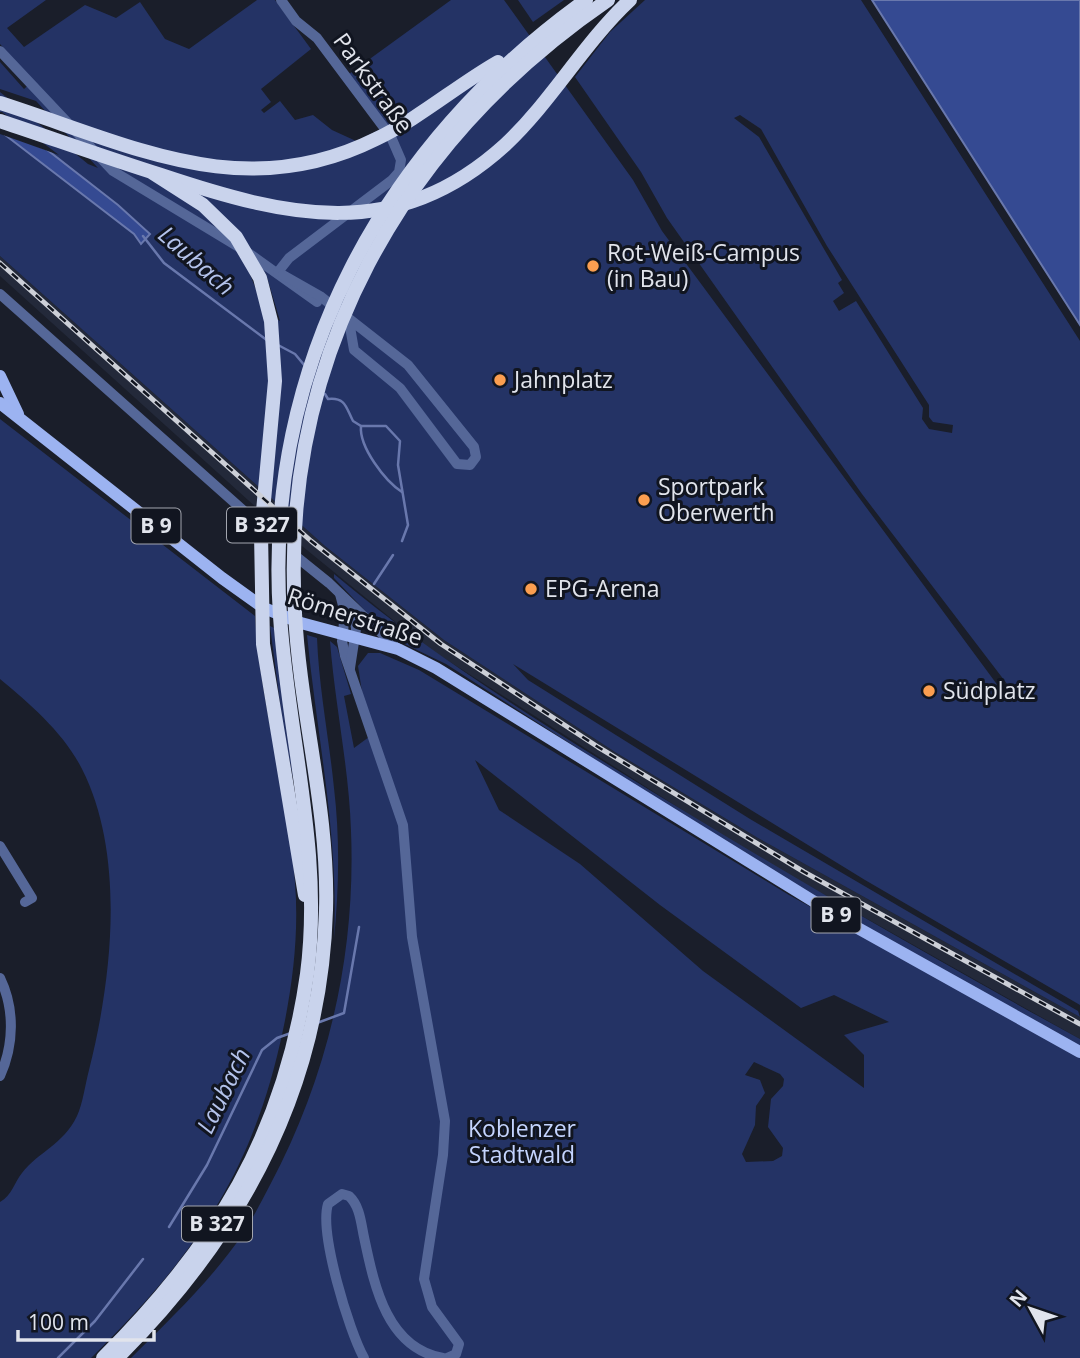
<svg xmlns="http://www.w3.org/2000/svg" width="1080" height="1358" font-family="'Open Sans',sans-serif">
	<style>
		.built { fill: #23293a }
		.green { fill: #243365; fill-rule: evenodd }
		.water { fill: #354a92; stroke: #6978ad; stroke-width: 2 }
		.pier { fill: #1a1e2a }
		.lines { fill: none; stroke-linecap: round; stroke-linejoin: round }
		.stream { stroke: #6978ad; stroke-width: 2.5 }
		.minor { stroke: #556798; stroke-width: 10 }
		.major { stroke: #9cb3f1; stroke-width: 12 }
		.highway { stroke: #c9d3ec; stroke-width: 14 }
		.rail-casing { stroke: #cccfd7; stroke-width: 5 }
		.rail { stroke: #111520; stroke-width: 2.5; stroke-dasharray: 8; stroke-linecap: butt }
		.poi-dot { fill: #fb9e50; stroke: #111520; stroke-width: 2.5 }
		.labels { text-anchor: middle; stroke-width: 6; stroke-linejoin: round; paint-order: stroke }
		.shield { fill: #111520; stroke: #a3a6af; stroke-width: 2 }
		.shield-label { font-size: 21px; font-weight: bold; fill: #e1e4ec }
		.street-label { font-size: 23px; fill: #e1e4ec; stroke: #111520 }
		.poi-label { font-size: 23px; fill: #e1e4ec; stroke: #111520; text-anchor: start }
		.park-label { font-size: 23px; fill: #c4d4fe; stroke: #111520 }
		.water-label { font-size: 24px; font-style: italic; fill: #b4c3ec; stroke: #111520 }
	</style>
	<rect width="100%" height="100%" fill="#1a1e2a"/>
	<polygon class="built" points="0,256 325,546 444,640 615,752 758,838 1080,1017 1080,1039 745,850 425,646 270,520 0,276"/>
	<g class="green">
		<path d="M0,0h46l-39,28 17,19 61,-42 31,13 24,-16 25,37 24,10 68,-49h18l36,49 -50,40 10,13 -10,8 3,3 16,-12 15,19 18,-5 19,15 24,11 31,-15 -38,-52 102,-74h53l129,180 29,51 348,471 7,-5 -155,-203 -195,-276 -26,-46 -66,-95 35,-45 35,-32h216l219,341v664l-215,-125 -352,-216 15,16 222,139 328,192 2,6 -322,-179 -143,-86 -171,-112 -119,-94 -325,-290v-125l134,103 6,10 10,-10 -150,-119v-23l88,72 10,4 -62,-67 -36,-12v-27l24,27 9,-8 -33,-37zM740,115l21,14 66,117 102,159v12l4,5 20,3 -1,8 -23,-4 -7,-10 1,-11 -67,-107 -17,10 -6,-10 11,-8 -6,-10 4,-3 -83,-143 -25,-19zM244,259l22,15 14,47 -16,-11z"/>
		<polygon points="518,0 564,0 533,22"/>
		<path d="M0,419l255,197c5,90 34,177 40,267 4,48 -2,100 -12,147 -30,143 -89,227 -192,328h-91v-156c12,-7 14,-19 22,-29 16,-21 41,-28 55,-57 6,-13 8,-31 12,-46 23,-91 37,-214 -7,-301 -18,-36 -52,-65 -82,-90z"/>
		<path d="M334,574c88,74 185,135 283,196 152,94 306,183 463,269v8l-234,-131 -158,-97 -242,-155 -56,-27 -56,-59z"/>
		<polygon points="270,626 274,628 294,782 284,734"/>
		<path d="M307,635l10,3c2,51 12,100 17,150 6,50 5,101 0,151 5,-103 -17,-202 -27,-304z"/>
		<path d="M330,641l7,6 14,47 -7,2 10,52 15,-11 -11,-71 10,-13h12l39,17 370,225 291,161v302h-949c34,-34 69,-67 98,-105 17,-21 29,-45 41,-68 58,-109 86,-230 81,-354 -2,-63 -16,-126 -21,-190zM475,760l185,145 141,103 33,-13 55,27 -45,13 20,20v33l-161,-117 -123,-107 -81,-54zM754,1062l26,12 4,5 -1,7 -12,13 -3,28 15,21 -1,8 -9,5 -27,1 -4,-8 13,-29 1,-19 9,-13 -5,-13 -15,-5z"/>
	</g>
	<g class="water">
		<polygon points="872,0 1080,0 1080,325"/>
		<polygon points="0,131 46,149 118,205 150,234 141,244 134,234"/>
	</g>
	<polygon class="pier" points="0,112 2,112 59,155 0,134"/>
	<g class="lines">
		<g class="stream">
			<polyline points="143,236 164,263 268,341"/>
			<polyline points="278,345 295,354 305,366"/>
			<path d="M325,394l3,5c18,-2 18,9 25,22l8,5h25l14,15 -2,24 10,60 -6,16"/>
			<path d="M361,426c-2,21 24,55 41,66"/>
			<polyline points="374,584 393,555"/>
			<polyline points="317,1023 344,1013 359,927"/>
			<polyline points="169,1227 207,1165 262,1050 277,1038 291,1033"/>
			<polyline points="58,1358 95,1321 143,1259"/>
		</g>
		<g class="minor">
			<polyline points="0,51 113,171 247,252 317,302"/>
			<polyline points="278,272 289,258 392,180 399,172 401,160 391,137 317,38 296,21 281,0"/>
			<polyline points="283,275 320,296 408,365 474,447 476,457 470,465 457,464 400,388 354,350 349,321"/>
			<polyline points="0,294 281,544"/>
			<polyline points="293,554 329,583 398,649"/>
			<polyline points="340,594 345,613 342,641 345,656 403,825 412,937 445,1121 443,1155 424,1279 432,1307 459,1344 456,1354 447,1358"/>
			<polyline points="350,668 356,629 354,611"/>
			<polyline points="0,846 32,898 25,902"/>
			<path d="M0,978c15,31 14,67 0,98"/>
			<path d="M364,1358c-15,-27 -45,-125 -36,-154l14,-10 7,2c11,10 12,27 15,41 10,47 22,111 79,121"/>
		</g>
		<g class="major">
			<polyline points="0,376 18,414"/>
			<polyline points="0,403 222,578 264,608 301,623 398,649 436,668 847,922 1080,1052"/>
		</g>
		<g class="highway">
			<path d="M0,103c129,41 242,103 376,36 44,-21 80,-53 122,-77"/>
			<path d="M0,121c54,18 107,37 161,54 126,42 235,69 344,-30 47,-44 78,-101 125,-145"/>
			<polyline points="153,173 203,205 236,237 260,278 271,321 275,381 261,533 263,644 305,895"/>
			<path d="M103,1358c113,-113 181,-222 204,-384 16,-122 -19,-237 -27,-358 -17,-251 105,-472 306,-616"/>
			<path d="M117,1358c124,-123 204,-270 209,-448 3,-100 -26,-197 -31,-297 -15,-255 106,-471 313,-613"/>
		</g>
		<defs>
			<polyline id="rail" points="0,263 311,541 441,644 598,747 804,872 1080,1024"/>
		</defs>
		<use href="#rail" class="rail-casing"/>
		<use href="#rail" class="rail"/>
	</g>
	<g class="poi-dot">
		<circle cx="593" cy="266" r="7"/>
		<circle cx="500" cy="380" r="7"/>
		<circle cx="644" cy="500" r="7"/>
		<circle cx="531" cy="589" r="7"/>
		<circle cx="929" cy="691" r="7"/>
	</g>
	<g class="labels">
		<g class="shield">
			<rect x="227" y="507.5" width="70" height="35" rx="5"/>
			<rect x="131.5" y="508.5" width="49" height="35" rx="5"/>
			<rect x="811.5" y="897.5" width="49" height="35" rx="5"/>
			<rect x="182" y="1206.5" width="70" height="35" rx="5"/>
		</g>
		<g class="shield-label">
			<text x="262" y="532">B 327</text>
			<text x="156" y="533">B 9</text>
			<text x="836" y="922">B 9</text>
			<text x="217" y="1231">B 327</text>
		</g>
		<g class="street-label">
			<text transform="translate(373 83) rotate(54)" y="8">Parkstraße</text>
			<text transform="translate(355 617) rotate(18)" y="8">Römerstraße</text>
		</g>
		<g class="poi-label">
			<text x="607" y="261">Rot-Weiß-Campus<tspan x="607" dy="26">(in Bau)</tspan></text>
			<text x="514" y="388">Jahnplatz</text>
			<text x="658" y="495">Sportpark<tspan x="658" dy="26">Oberwerth</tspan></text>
			<text x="545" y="597">EPG-Arena</text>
			<text x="943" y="699">Südplatz</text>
		</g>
		<g class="park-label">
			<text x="522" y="1137">Koblenzer<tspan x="522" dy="26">Stadtwald</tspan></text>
		</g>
		<g class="water-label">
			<text transform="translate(196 261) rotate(41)" y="8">Laubach</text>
			<text transform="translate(224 1091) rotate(-64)" y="8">Laubach</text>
		</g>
	</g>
	<g transform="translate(1031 1309) rotate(310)" stroke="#111520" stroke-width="5" paint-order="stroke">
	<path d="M0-5L12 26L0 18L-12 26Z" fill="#e1e4ec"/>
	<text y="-10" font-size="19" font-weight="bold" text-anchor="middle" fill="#e1e4ec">N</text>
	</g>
	<path d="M18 1330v10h136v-10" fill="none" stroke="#e1e4ec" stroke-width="3.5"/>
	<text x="28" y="1330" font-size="21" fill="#e1e4ec" stroke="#111520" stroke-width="5" paint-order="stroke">100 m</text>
</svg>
